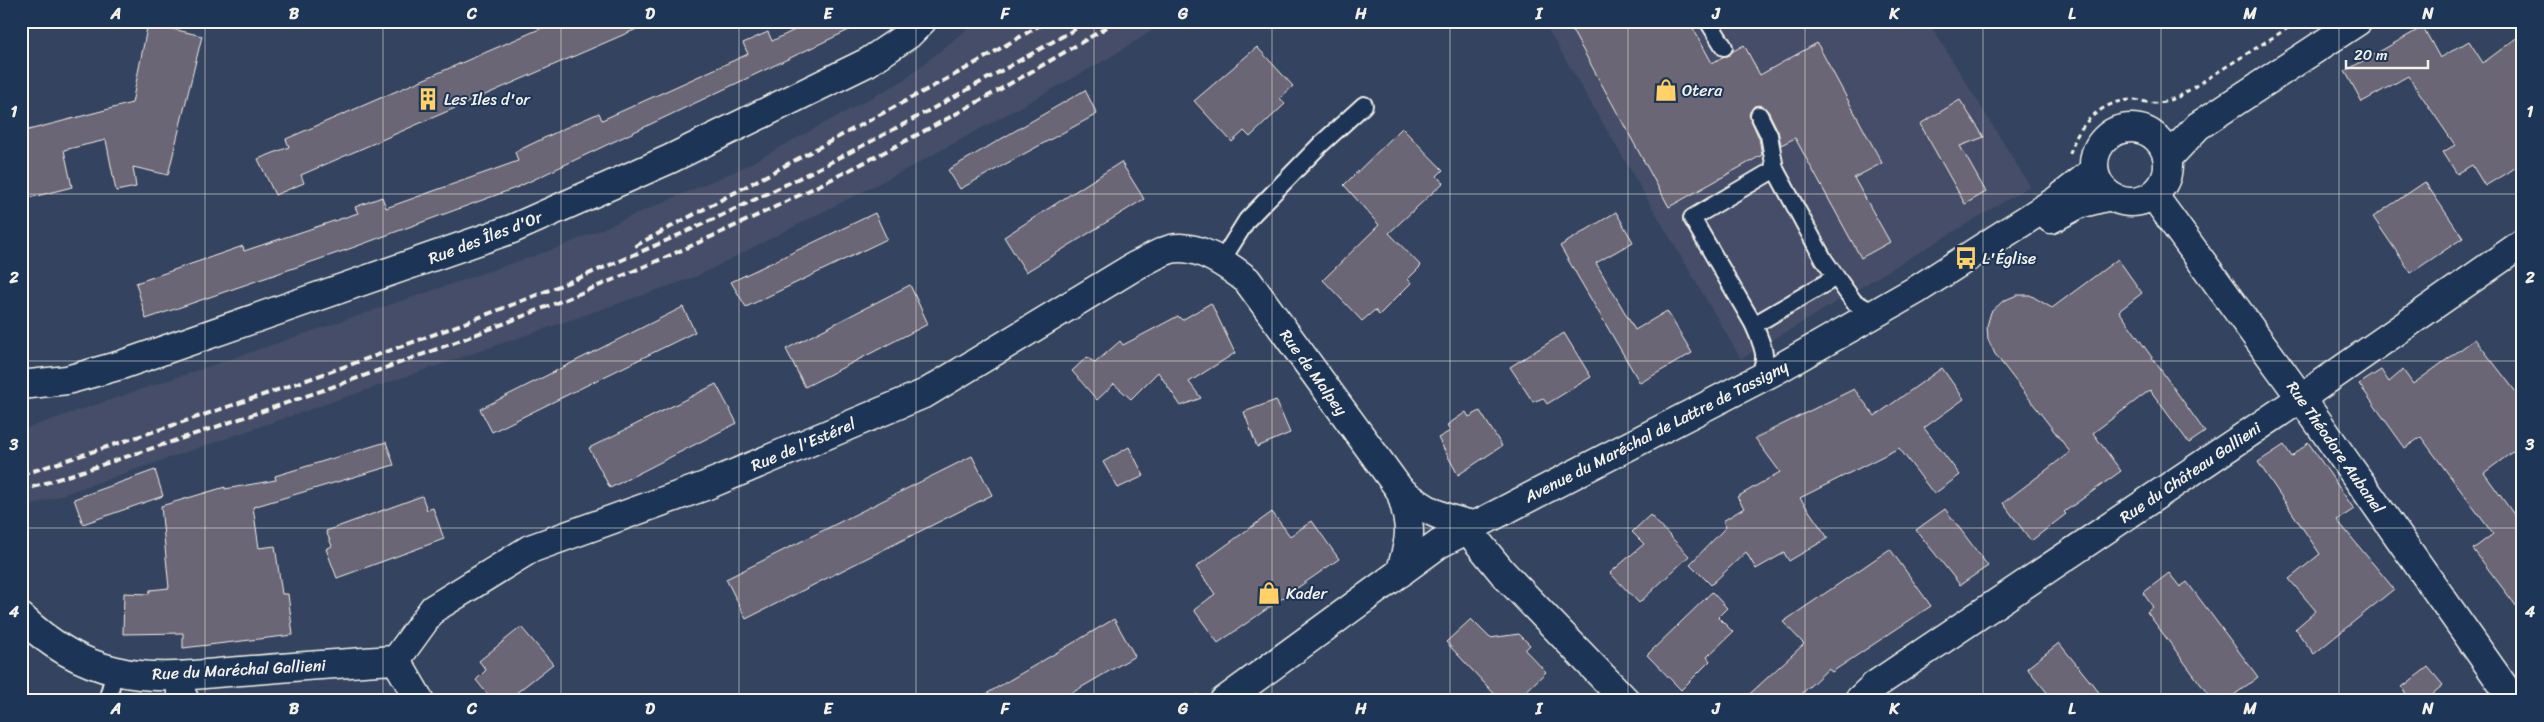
<svg xmlns="http://www.w3.org/2000/svg" width="2544" height="722" font-family="Sriracha,sans-serif">
	<style>
		.built { fill: #444e67 }
		.building { fill: #6a6676; stroke: #f4f1e8 }
		.lines { fill: none; stroke-linecap: round; stroke-linejoin: round }
		.lane-casing { stroke: #f4f1e8; stroke-width: 20 }
		.street-casing { stroke: #f4f1e8; stroke-width: 31 }
		.secondary-casing { stroke: #f4f1e8; stroke-width: 31 }
		.path { stroke: #f4f1e8; stroke-width: 3; stroke-dasharray: 5 4; stroke-linecap: butt }
		.lane { stroke: #1d3557; stroke-width: 16 }
		.street { stroke: #1d3557; stroke-width: 28 }
		.secondary { stroke: #1d3557; stroke-width: 28 }
		.rail { stroke: #f4f1e8; stroke-width: 4; stroke-dasharray: 8 4; stroke-linecap: butt }
		.grid { fill: none; stroke: #f4f1e8; stroke-width: 1; stroke-opacity: 0.55 }
		.labels { text-anchor: middle; stroke-width: 4; stroke-linejoin: round; paint-order: stroke }
		.poi-label { font-size: 16px; fill: #f4f1e8; stroke: #1d3557; text-anchor: start }
		.street-label { font-size: 16px; fill: #f4f1e8; stroke: #1d3557 }
		.neatline { fill: none; stroke: #f4f1e8; stroke-width: 2 }
		.grid-label { font-size: 16px; text-anchor: middle; font-weight: bold; fill: #f4f1e8 }
	</style>
	<rect width="100%" height="100%" fill="#344460"/>
	<filter id="ink" filterUnits="userSpaceOnUse"><feTurbulence type="fractalNoise" baseFrequency=".02" numOctaves="2"/><feDisplacementMap in="SourceGraphic" scale="10" xChannelSelector="R" yChannelSelector="G"/><feConvolveMatrix kernelMatrix="1 2 1 2 8 2 1 2 1" color-interpolation-filters="sRGB"/></filter>
	<g filter="url(#ink)">
		<g class="built">
			<polygon points="977,21 1167,21 1109,58 907,169 695,277 21,509 21,430 560,247 738,170 904,80"/>
			<polygon points="1543,21 1928,21 2030,186 1741,359"/>
		</g>
		<g class="building">
			<polygon points="558,21 655,21 301,175 304,183 275,195 258,159 289,147 286,139"/>
			<polygon points="813,21 868,21 518,187 349,249 146,319 136,283 243,246 244,251 358,213 355,207 382,197 386,208 518,161 515,152 565,128 599,113 602,120 748,54 743,43 768,32 772,41"/>
			<polygon points="1567,21 1689,21 1712,63 1744,45 1760,75 1817,43 1882,163 1854,178 1890,242 1861,258 1795,138 1781,145 1778,131 1768,111 1760,105 1754,106 1749,115 1759,138 1762,155 1669,207"/>
			<polygon points="148,23 202,36 168,175 133,167 136,187 116,191 106,140 64,150 72,187 21,200 21,132 132,103"/>
			<polygon points="2423,27 2440,58 2469,41 2483,63 2523,33 2523,163 2485,186 2472,165 2457,174 2443,152 2455,145 2408,76 2362,102 2345,71"/>
			<polygon points="1257,47 1293,86 1280,98 1285,104 1250,137 1244,131 1232,142 1194,101"/>
			<polygon points="1085,90 1097,114 960,189 948,170"/>
			<polygon points="1960,100 1984,137 1960,146 1986,192 1965,204 1920,124"/>
			<polygon points="1402,128 1443,170 1437,176 1443,183 1389,233 1421,266 1408,279 1411,283 1379,315 1375,310 1362,321 1323,280 1379,225 1344,185"/>
			<polygon points="1121,162 1144,199 1026,272 1004,237"/>
			<polygon points="2425,182 2463,238 2411,273 2373,217"/>
			<polygon points="1616,212 1633,242 1596,263 1635,330 1667,311 1692,353 1640,383 1560,246"/>
			<polygon points="875,213 887,239 746,307 731,282"/>
			<polygon points="2118,259 2142,293 2119,311 2205,432 2189,443 2150,390 2093,433 2121,471 2064,512 2066,514 2031,541 2003,503 2070,452 1995,354 1988,339 1987,326 1991,312 2003,301 2017,295 2030,295 2052,308"/>
			<polygon points="910,285 928,324 805,387 786,349"/>
			<polygon points="1211,303 1235,353 1189,382 1201,398 1181,406 1158,372 1131,399 1114,384 1097,400 1072,371 1087,357 1095,363 1120,341 1123,345 1178,316 1182,320"/>
			<polygon points="683,307 695,332 492,432 480,409"/>
			<polygon points="1564,333 1591,377 1547,404 1543,398 1533,402 1510,367"/>
			<polygon points="2475,339 2523,401 2523,444 2484,473 2523,527 2523,615 2473,549 2493,534 2421,437 2405,448 2359,384 2381,370 2389,382 2403,370 2413,384"/>
			<polygon points="1942,368 1964,399 1924,428 1960,475 1934,494 1899,448 1800,498 1828,538 1789,561 1784,553 1756,569 1746,552 1711,585 1690,564 1726,527 1723,521 1744,508 1737,497 1780,472 1755,438 1854,389 1875,416"/>
			<polygon points="716,384 737,423 610,488 589,448"/>
			<polygon points="1276,400 1290,433 1257,447 1244,412"/>
			<polygon points="1480,411 1502,446 1458,475 1438,438 1450,431 1447,425 1466,412 1469,417"/>
			<polygon points="386,442 394,465 253,507 259,548 275,546 282,594 288,594 293,635 183,648 183,633 123,634 124,593 149,594 150,590 169,588 161,506 225,487 225,489 276,480 275,476"/>
			<polygon points="2308,442 2354,509 2337,520 2394,589 2314,654 2295,629 2316,611 2289,579 2320,554 2258,462 2284,445 2292,457"/>
			<polygon points="1129,447 1144,476 1118,488 1103,462"/>
			<polygon points="972,456 992,495 746,619 726,579"/>
			<polygon points="155,470 163,496 83,524 74,499"/>
			<polygon points="422,496 427,510 433,508 444,539 337,578 326,549 332,546 326,531"/>
			<polygon points="1945,509 1988,566 1960,585 1916,530"/>
			<polygon points="1272,512 1290,536 1312,521 1339,559 1218,643 1194,610 1215,594 1196,567"/>
			<polygon points="1650,515 1689,556 1639,603 1610,573 1644,544 1632,532"/>
			<polygon points="1890,549 1931,606 1832,672 1828,669 1794,701 1742,701 1804,644 1783,622"/>
			<polygon points="2169,573 2180,587 2187,582 2258,677 2226,701 2213,701 2147,612 2153,607 2143,593"/>
			<polygon points="1712,592 1727,608 1718,617 1733,632 1707,657 1710,661 1681,690 1647,655"/>
			<polygon points="1114,619 1135,656 1058,701 974,701"/>
			<polygon points="1471,619 1490,638 1519,634 1530,645 1525,650 1546,672 1516,701 1501,701 1446,642"/>
			<polygon points="521,627 553,664 506,701 493,701 476,680 486,670 479,661"/>
			<polygon points="2059,643 2106,701 2054,701 2027,668"/>
			<polygon points="2428,667 2443,685 2424,701 2410,701 2402,687"/>
		</g>
		<g class="lines">
			<defs>
				<g id="lane">
					<polyline points="1708,21 1724,47"/>
					<polyline points="1759,115 1769,135 1775,169"/>
					<polyline points="1222,260 1247,220 1320,145 1364,105"/>
					<polyline points="1836,277 1754,325 1692,218 1775,169 1824,260 1854,302 1875,313"/>
					<path d="M1754,325c9,23 16,31 3,55"/>
					<polyline points="107,701 115,671"/>
				</g>
				<g id="street">
					<polyline points="2154,196 2301,398 2514,701"/>
					<polyline points="21,385 67,380 121,365 512,229 670,159 868,62 908,35 922,21"/>
					<polyline points="1476,540 1503,573 1626,701"/>
					<path d="M1400,573c12,-37 12,-46 0,-83"/>
					<path d="M396,660l37,-51 97,-60 175,-63 221,-93 209,-127c11,-5 24,-14 36,-17 26,-6 57,16 76,31l153,210c27,21 40,28 73,35"/>
					<polyline points="181,676 181,693 185,701"/>
					<polyline points="1858,701 1875,685 2301,398 2523,243"/>
				</g>
				<g id="secondary">
					<circle cx="2131" cy="165" r="37"/>
					<polyline points="2169,157 2198,126 2358,21"/>
					<polyline points="2051,219 2079,204 2110,196"/>
					<path d="M21,617c26,25 59,46 95,54 40,10 84,3 125,0 51,-4 103,-8 155,-11l24,41"/>
					<polyline points="1224,701 1439,544 1776,370 1918,289 2057,200 2094,171"/>
				</g>
			</defs>
			<use href="#lane" class="lane-casing"/>
			<use href="#street" class="street-casing"/>
			<use href="#secondary" class="secondary-casing"/>
			<g class="path">
				<path d="M2070,154c7,-29 31,-53 62,-54 9,0 18,4 27,3 6,-1 13,-4 19,-6l121,-76"/>
				<polyline points="1190,701 1198,695"/>
			</g>
			<use href="#lane" class="lane"/>
			<use href="#street" class="street"/>
			<use href="#secondary" class="secondary"/>
			<g class="rail">
				<polyline points="635,246 967,68 1047,21"/>
				<path d="M21,475c217,-71 434,-141 642,-233 147,-65 287,-141 426,-221"/>
				<path d="M21,491c198,-64 397,-130 589,-210 175,-73 345,-162 507,-260"/>
			</g>
		</g>
	</g>
	<path class="grid" d="M205,21v680M383,21v680M561,21v680M739,21v680M916,21v680M1094,21v680M1272,21v680M1450,21v680M1628,21v680M1805,21v680M1983,21v680M2161,21v680M2339,21v680M21,194h2502M21,361h2502M21,528h2502"/>
	<defs>
		<symbol id="shop-bare" viewBox="-9 -9 18 18"><path d="M-5-2.5h2.3a2.7 3.5 0 0 1 5.4 0H5L5.5 6h-11ZM-1.5-2.5h3a1.5 2.3 0 0 0-3 0Z" fill="#ffd166" stroke="#1d3557" stroke-width="2.5" paint-order="stroke"/></symbol>
		<symbol id="building-bare" viewBox="-9 -9 18 18"><path d="M-4-6H4V6H1V3H-1V6H-4ZM-2.5-4.3h1.7v1.8h-1.7ZM.8-4.3h1.7v1.8H.8ZM-2.5-1h1.7V.8h-1.7ZM.8-1h1.7V.8H.8Z" fill="#ffd166" stroke="#1d3557" stroke-width="2.5" paint-order="stroke"/></symbol>
		<symbol id="bus-bare" viewBox="-9 -9 18 18"><path d="M-5-6H5V4H4V6H2V4H-2V6H-4V4H-5ZM-3.5-4V0h7V-4ZM-3.5 1.2v1.5H-2V1.2ZM2 1.2v1.5H3.5V1.2Z" fill="#ffd166" stroke="#1d3557" stroke-width="2.5" paint-order="stroke"/></symbol>
	</defs>
	<g fill-rule="evenodd">
		<use href="#shop-bare" x="1650" y="74" width="32" height="32"/>
		<use href="#building-bare" x="412" y="83" width="32" height="32"/>
		<use href="#bus-bare" x="1950" y="242" width="32" height="32"/>
		<use href="#shop-bare" x="1253" y="577" width="32" height="32"/>
	</g>
	<g class="labels">
		<g class="poi-label">
			<text x="1682" y="96">Otera</text>
			<text x="444" y="105">Les Iles d'or</text>
			<text x="1982" y="264">L'Église</text>
			<text x="1286" y="599">Kader</text>
		</g>
		<g class="street-label">
			<text transform="translate(485 237) rotate(-21)" y="6">Rue des Îles d'Or</text>
			<text transform="translate(1314 372) rotate(54)" y="6">Rue de Malpey</text>
			<text transform="translate(1656 431) rotate(-27)" y="6">Avenue du Maréchal de Lattre de Tassigny</text>
			<text transform="translate(803 444) rotate(-23)" y="6">Rue de l'Estérel</text>
			<text transform="translate(2336 447) rotate(55)" y="6">Rue Théodore Aubanel</text>
			<text transform="translate(2190 472) rotate(-34)" y="6">Rue du Château Gallieni</text>
			<text transform="translate(239 669) rotate(-3)" y="6">Rue du Maréchal Gallieni</text>
		</g>
	</g>
	<rect width="2544" height="722" fill="none" stroke="#1d3557" stroke-width="55"/>
	<path d="M2346 60v8h82v-8" fill="none" stroke="#f4f1e8" stroke-width="2.5"/>
	<text x="2354" y="60" font-size="15" fill="#f4f1e8" stroke="#1d3557" stroke-width="4" paint-order="stroke">20 m</text>
	<rect x="28" y="28" width="2488" height="666" class="neatline"/>
	<g class="grid-label">
		<text x="116" y="19">A</text>
		<text x="294" y="19">B</text>
		<text x="472" y="19">C</text>
		<text x="650" y="19">D</text>
		<text x="828" y="19">E</text>
		<text x="1005" y="19">F</text>
		<text x="1183" y="19">G</text>
		<text x="1361" y="19">H</text>
		<text x="1539" y="19">I</text>
		<text x="1716" y="19">J</text>
		<text x="1894" y="19">K</text>
		<text x="2072" y="19">L</text>
		<text x="2250" y="19">M</text>
		<text x="2428" y="19">N</text>
		<text x="14" y="117">1</text>
		<text x="2530" y="117">1</text>
		<text x="14" y="283">2</text>
		<text x="2530" y="283">2</text>
		<text x="14" y="450">3</text>
		<text x="2530" y="450">3</text>
		<text x="14" y="617">4</text>
		<text x="2530" y="617">4</text>
		<text x="116" y="714">A</text>
		<text x="294" y="714">B</text>
		<text x="472" y="714">C</text>
		<text x="650" y="714">D</text>
		<text x="828" y="714">E</text>
		<text x="1005" y="714">F</text>
		<text x="1183" y="714">G</text>
		<text x="1361" y="714">H</text>
		<text x="1539" y="714">I</text>
		<text x="1716" y="714">J</text>
		<text x="1894" y="714">K</text>
		<text x="2072" y="714">L</text>
		<text x="2250" y="714">M</text>
		<text x="2428" y="714">N</text>
	</g>
</svg>
